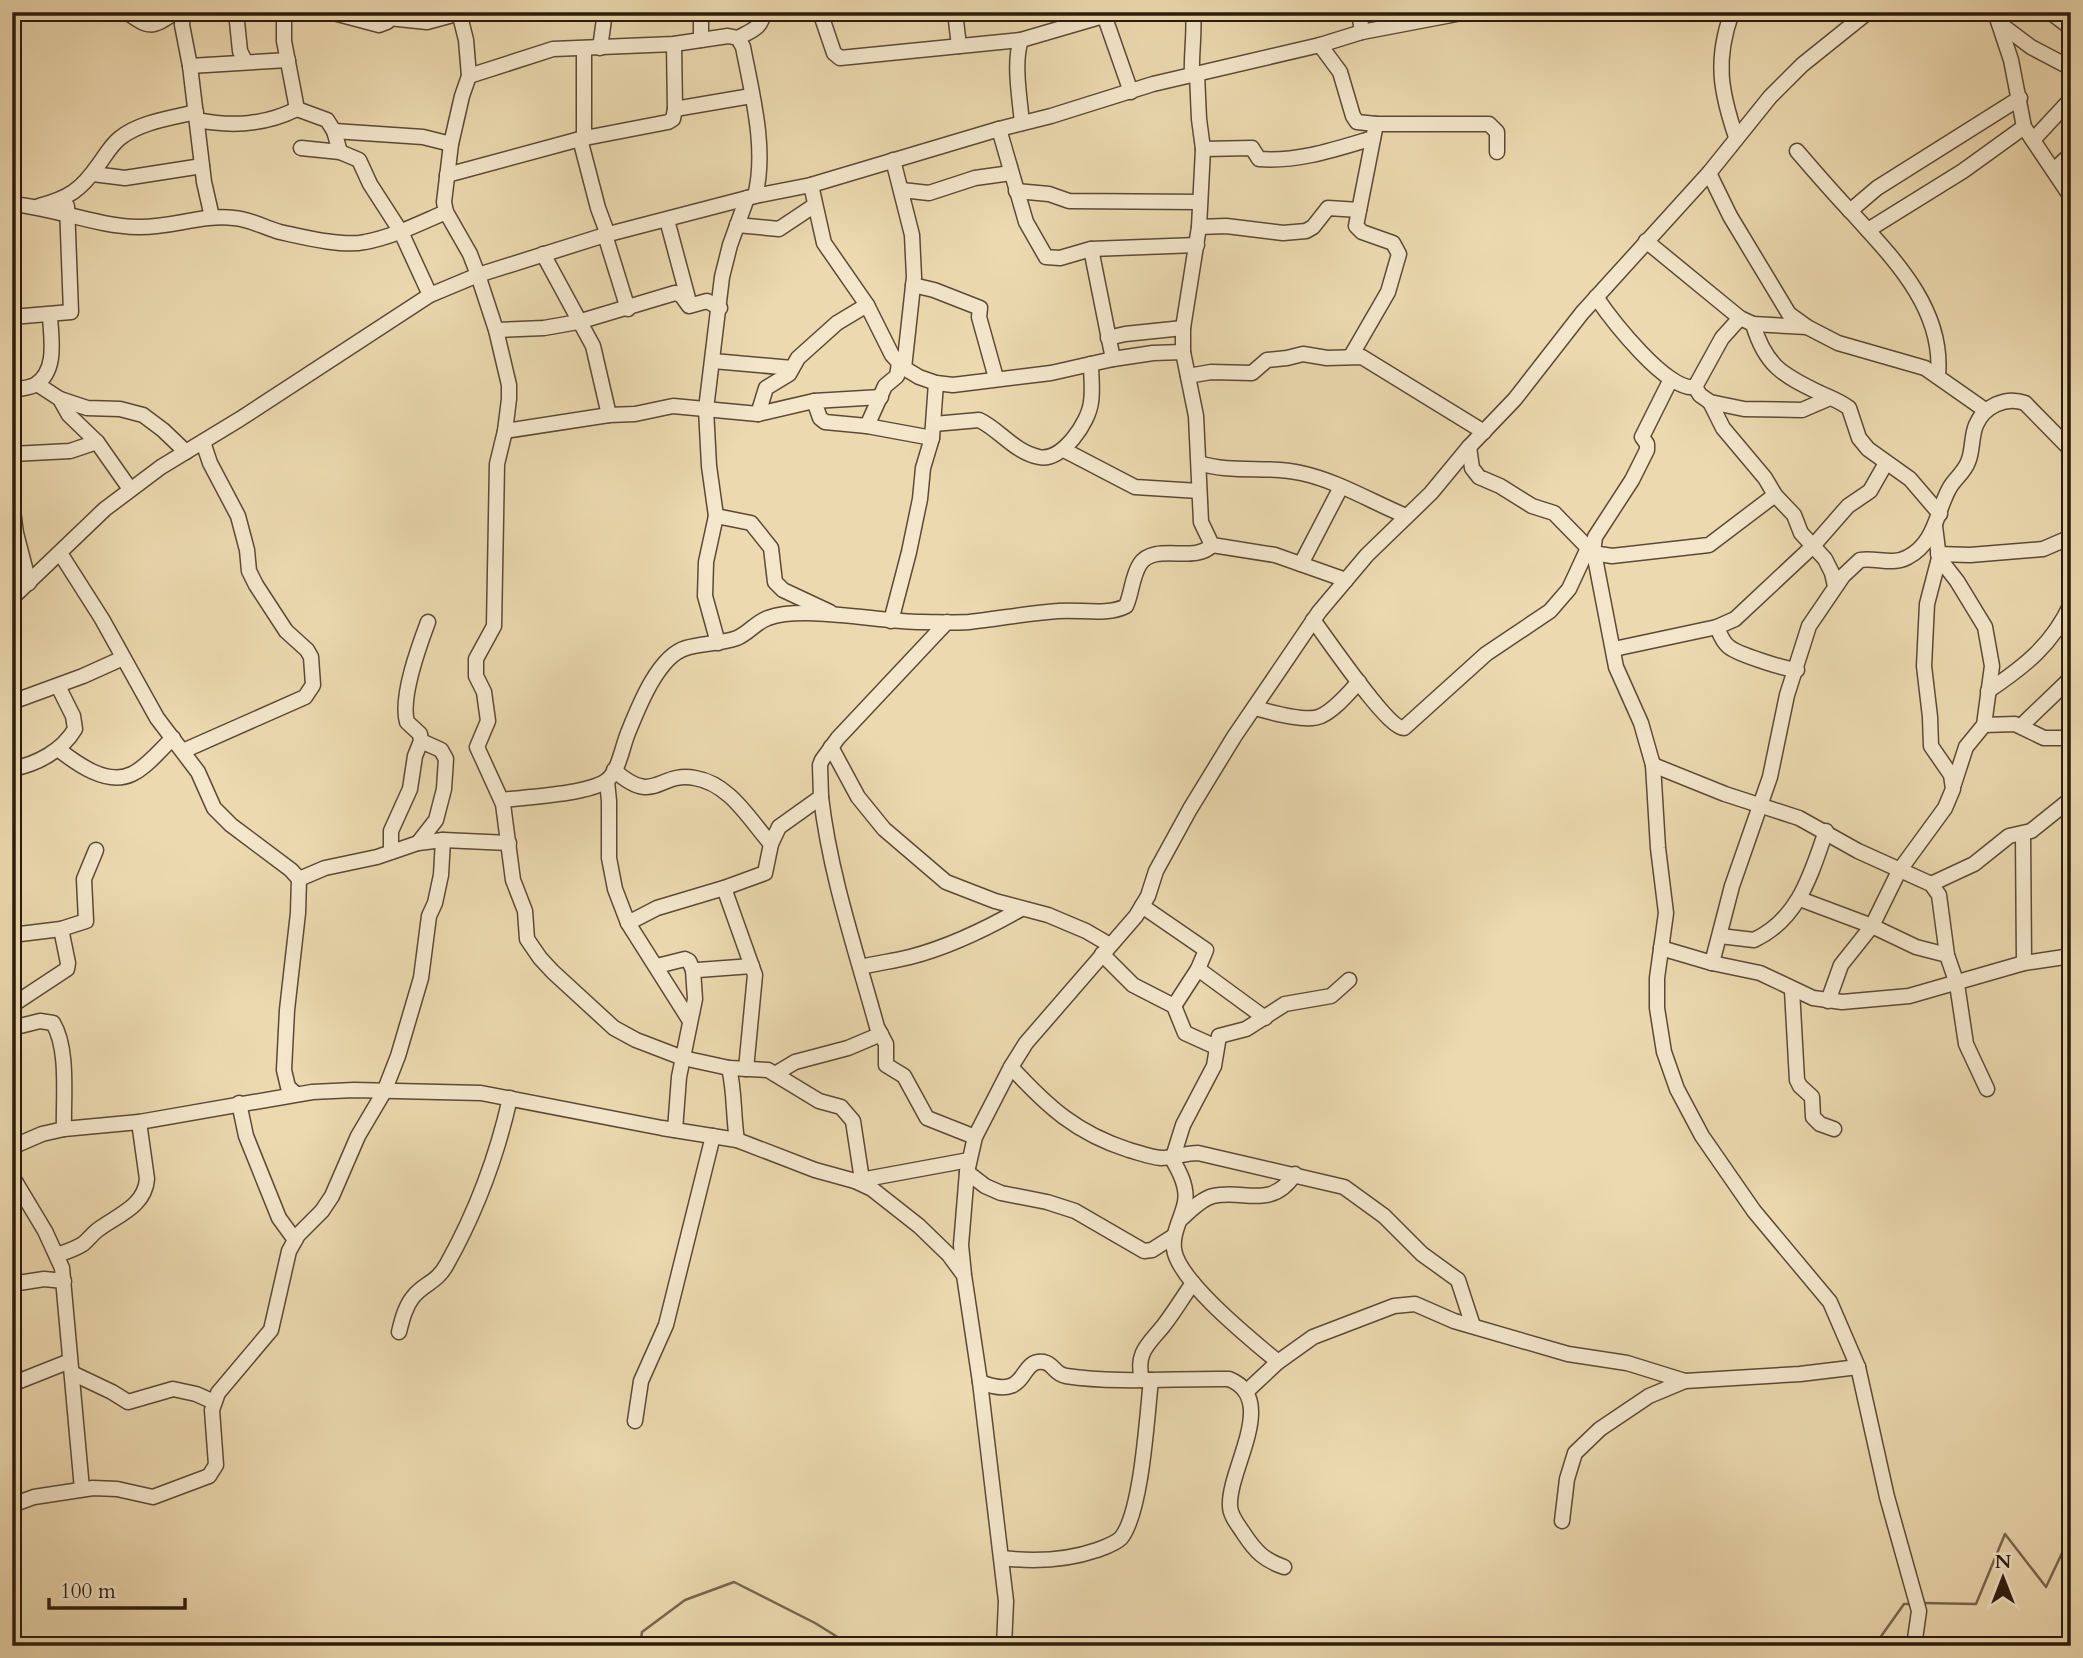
<svg xmlns="http://www.w3.org/2000/svg" width="2083" height="1658" font-family="Cardo,serif">
	<style>
		.lines { fill: none; stroke-linecap: round; stroke-linejoin: round }
		.stream { stroke: #78664d; stroke-width: 2.5 }
		.minor-casing { stroke: #5c4a36; stroke-width: 17 }
		.minor { stroke: #f3e6cb; stroke-width: 14 }
	</style>
	<rect width="100%" height="100%" fill="#ecd9af"/>
	<filter id="stains"><feTurbulence type="fractalNoise" baseFrequency=".00286" numOctaves="4"/><feColorMatrix values="0 0 0 0 .2 0 0 0 0 .09 0 0 0 0 .02 0 0 0 .5 -.17"/></filter>
	<radialGradient id="worn" r=".72"><stop offset=".6" stop-color="#630" stop-opacity="0"/><stop offset="1" stop-color="#630" stop-opacity=".3"/></radialGradient>
	<g class="lines">
		<g class="stream">
			<polyline points="1922,1603 1976,1604 2005,1534 2046,1587 2071,1534"/>
			<polyline points="640,1646 642,1632 685,1600 734,1582 815,1623 852,1646"/>
			<polyline points="1859,1646 1877,1642 1904,1604 1911,1604"/>
		</g>
		<defs>
			<g id="minor">
				<path d="M126,12c25,17 25,16 50,0"/>
				<polyline points="183,12 182,25 190,66 204,182 212,217"/>
				<polyline points="236,12 240,51 245,61"/>
				<polyline points="284,12 284,41 297,109 327,120 334,131 340,152"/>
				<polyline points="330,12 379,25 387,22 389,12"/>
				<polyline points="459,12 466,40 469,76 462,96 451,144 444,202 446,212 470,254 478,275 496,330 509,385 509,399 505,431 497,464 494,626 476,659 476,676 484,692 488,721 477,747 503,804 513,880 525,911 527,939 540,958 553,972 614,1028 636,1040 683,1058 729,1068 768,1070 819,1101 841,1107 853,1121 862,1180"/>
				<polyline points="701,12 701,40"/>
				<polyline points="820,12 834,53 840,58 1021,40"/>
				<polyline points="955,12 959,46"/>
				<polyline points="1103,12 1131,92"/>
				<polyline points="1359,12 1362,32"/>
				<path d="M1732,12c-17,47 -12,78 4,125"/>
				<polyline points="1995,12 2011,60 2024,127 2071,197"/>
				<polyline points="2050,12 2071,28"/>
				<polyline points="389,18 427,22 460,13"/>
				<polyline points="1999,23 2031,47 2071,68"/>
				<path d="M738,38c12,-7 25,-10 25,-26"/>
				<polyline points="1320,45 1340,72 1353,116 1357,122 1376,124 1489,124 1497,132 1497,152"/>
				<polyline points="600,48 605,12"/>
				<polyline points="190,66 288,60"/>
				<polyline points="1197,74 1199,119 1203,149 1199,227 1183,328 1183,352 1196,416 1201,522 1212,545 1275,555 1346,580"/>
				<path d="M1192,75c-1,-22 3,-42 1,-63"/>
				<path d="M469,76l84,-27 121,-5 54,-8 10,2 5,9c9,47 24,102 12,149"/>
				<polyline points="675,109 751,96"/>
				<path d="M197,120c36,7 68,5 100,-11"/>
				<path d="M1022,123c-2,-23 -9,-61 -1,-83l96,-28"/>
				<polyline points="999,129 1026,222 1046,257 1060,258 1091,249 1197,245"/>
				<polyline points="334,131 423,137 451,144"/>
				<polyline points="580,139 598,208 608,235"/>
				<polyline points="584,139 584,49"/>
				<polyline points="2033,140 2071,99"/>
				<polyline points="301,148 340,152 359,160 370,184 401,232 430,295"/>
				<path d="M1203,149l49,-1 7,11c40,3 77,-10 114,-21"/>
				<path d="M1797,151c18,21 37,43 57,64 41,45 90,95 84,160"/>
				<polyline points="893,160 912,235 914,277 904,368"/>
				<polyline points="2054,170 2071,154"/>
				<polyline points="1709,173 1730,216 1789,314 1807,327 1838,343 1925,368 1985,410"/>
				<polyline points="93,174 125,178 202,166"/>
				<polyline points="447,175 580,139 668,122 673,119 675,109 674,44"/>
				<polyline points="811,185 824,243 867,305 892,355 904,368 919,377 936,383 953,385 1051,373 1113,359 1153,353 1183,352"/>
				<polyline points="902,190 929,193 975,178 1011,173"/>
				<polyline points="1016,191 1049,194 1069,201 1200,202"/>
				<path d="M12,204c44,4 83,22 126,23 33,1 64,-13 96,-9 16,1 31,10 46,14 23,5 62,15 85,10 28,-5 55,-19 81,-30"/>
				<path d="M39,206c30,-8 42,-16 60,-42 6,-8 12,-19 21,-26 20,-16 51,-20 76,-26"/>
				<polyline points="1850,211 1877,188 2020,98"/>
				<polyline points="667,220 689,302"/>
				<polyline points="737,225 779,229 815,205"/>
				<polyline points="1199,227 1226,226 1283,233 1306,231 1313,227 1328,208 1359,210"/>
				<polyline points="1868,230 1963,171 2024,127"/>
				<polyline points="605,235 628,309"/>
				<polyline points="1646,241 1740,318 1753,324 1807,327"/>
				<polyline points="1091,249 1113,359"/>
				<polyline points="543,254 593,346 609,415"/>
				<polyline points="913,285 934,290 980,308 979,317 996,378"/>
				<path d="M1596,297c15,22 71,95 99,90l27,-49 18,-20"/>
				<polyline points="12,317 71,312 67,206"/>
				<path d="M1753,324c12,41 29,51 67,69 9,4 20,8 29,15l10,30 9,11 42,30 30,35"/>
				<polyline points="496,330 544,328 578,322 675,293 681,295 689,306 707,301 720,308"/>
				<polyline points="1108,338 1125,334 1183,328"/>
				<polyline points="1351,356 1388,292 1399,254 1393,243 1362,232 1356,226 1376,124"/>
				<polyline points="713,361 792,368"/>
				<polyline points="1188,376 1211,372 1252,373 1267,360 1287,358 1303,354 1327,358 1362,357 1484,432"/>
				<polyline points="1671,379 1642,437 1647,444 1647,450 1632,480 1595,537 1593,553 1612,556 1709,545 1775,495"/>
				<polyline points="37,384 60,399 69,415 97,442 130,489"/>
				<polyline points="1695,387 1700,395 1710,402 1744,409 1802,410 1830,398"/>
				<path d="M12,390c7,-1 16,-2 23,-5 23,-14 16,-47 15,-69"/>
				<polyline points="60,399 87,408 120,409 143,415 163,430 186,452"/>
				<polyline points="814,401 820,418 825,422 867,426 932,438"/>
				<polyline points="1710,402 1723,428 1765,478 1775,495 1794,515 1801,533 1825,559 1832,573 1835,586"/>
				<polyline points="758,414 766,388 789,374 798,358 837,323 867,305"/>
				<path d="M934,424l45,-4c20,9 35,32 60,37 23,5 50,-35 52,-55 2,-12 0,-26 0,-38"/>
				<polyline points="867,426 885,386 897,376 899,363"/>
				<polyline points="505,431 609,415 635,414 673,406 758,414 814,401 881,397"/>
				<polyline points="1469,447 1472,468 1479,477 1500,486 1532,506 1554,513 1593,553 1595,558 1616,667 1641,723 1653,765 1658,848 1666,913 1657,978 1657,1008 1664,1052 1677,1089 1702,1136 1754,1211 1830,1302 1858,1367 1887,1497 1919,1611 1914,1646"/>
				<polyline points="1064,450 1135,487 1199,491"/>
				<polyline points="12,454 70,451 97,442"/>
				<path d="M1199,463c34,11 69,2 102,10 37,8 71,29 105,43"/>
				<polyline points="12,503 16,533 29,583"/>
				<polyline points="716,516 751,523 771,548 775,582 783,590 830,612"/>
				<polyline points="60,553 102,619 157,718 198,772 214,808 231,825 291,870 299,879 298,913 287,1010 284,1070 288,1087 296,1094"/>
				<polyline points="1938,554 1970,555 2043,549 2071,537"/>
				<polyline points="1939,558 1957,581 1985,627 1992,666 1984,725 1966,747 1954,784"/>
				<polyline points="1301,564 1341,487"/>
				<polyline points="12,598 105,509 161,467 240,419 430,295 478,275 605,235 755,196 811,185 999,129 1051,116 1153,84 1320,45 1362,32 1467,12"/>
				<path d="M1313,620c14,18 74,108 91,108l82,-74 64,-43 19,-22 19,-41"/>
				<polyline points="891,621 909,552 920,499 923,468 932,438 936,383"/>
				<path d="M1717,627c3,7 5,14 11,19 8,8 57,23 69,24"/>
				<polyline points="718,643 705,596 706,562 716,516 709,466 706,409 722,277 730,245 747,198"/>
				<polyline points="1614,649 1717,627 1735,619 1813,546 1848,506 1870,491 1886,463"/>
				<path d="M1988,691c37,-25 64,-46 83,-87"/>
				<polyline points="12,702 83,676 123,658"/>
				<path d="M1255,708c15,4 52,15 66,8 15,-7 27,-23 38,-34"/>
				<polyline points="1984,725 2015,724 2044,738 2071,738"/>
				<polyline points="2021,726 2071,678"/>
				<polyline points="831,747 858,797 884,829 946,882 995,901 1048,915 1086,931 1110,945"/>
				<path d="M58,749c19,15 49,37 74,25 15,-7 29,-25 41,-36"/>
				<polyline points="183,751 305,697 313,685 311,657 307,650 286,631 256,585 249,571 247,550 238,516 210,463 203,442"/>
				<polyline points="1653,765 1725,794 1799,818 1858,851 1931,884 1939,895 1947,955 1957,984 1966,1044 1987,1089"/>
				<path d="M12,769c25,-5 50,-18 63,-40l-2,-13 -15,-30"/>
				<path d="M614,770c41,37 44,1 81,8 35,6 54,41 76,66"/>
				<polyline points="607,781 609,801 609,858 615,889 628,923 690,1021"/>
				<path d="M821,797c9,78 35,154 56,230l9,17v21l18,11 23,42 48,19"/>
				<path d="M502,800c25,-3 86,-6 104,-19 13,-9 16,-34 22,-48 10,-25 30,-77 58,-85 17,-5 34,-4 51,-10 12,-5 19,-16 31,-20 35,-13 113,4 153,4 16,0 32,1 48,0 29,-3 59,-9 89,-11 20,-2 50,5 68,-5 6,-13 6,-30 14,-42 14,-22 55,0 72,-19"/>
				<polyline points="2023,834 2024,963"/>
				<polyline points="418,843 436,820 444,789 446,759 441,750 421,741"/>
				<path d="M391,852v-21l19,-42 5,-33 6,-15 -1,-7 -13,-12c-7,-25 12,-76 21,-100"/>
				<polyline points="299,879 325,868 377,857 418,843 443,840 509,843"/>
				<polyline points="1931,884 1974,864 2009,836 2031,831 2071,799"/>
				<polyline points="724,888 755,975 746,1069"/>
				<polyline points="1800,899 1872,926 1916,947 1947,955"/>
				<polyline points="1142,906 1206,950 1198,969 1174,1006"/>
				<polyline points="628,923 657,908 724,888 765,873 771,844 779,827 821,797 820,765 822,760 838,738 947,622"/>
				<polyline points="12,935 61,929 86,921 84,879 96,850"/>
				<path d="M1720,936l34,4c45,-21 57,-66 72,-109"/>
				<polyline points="1661,948 1712,963 1760,973 1813,998 1842,1002 1909,996 2024,963 2071,956"/>
				<polyline points="1102,954 1133,985 1174,1006 1185,1033 1216,1047"/>
				<path d="M1712,963l20,-77 38,-109 17,-82 22,-69 34,-50 17,-16c16,-3 32,6 48,-3 27,-14 28,-44 41,-68 5,-10 15,-16 19,-27 5,-11 3,-25 8,-37 8,-19 30,-29 49,-22l46,47"/>
				<polyline points="657,966 685,959 689,961 693,970 698,970 752,966"/>
				<path d="M861,967c16,-4 33,-6 49,-10 39,-10 76,-28 111,-48"/>
				<polyline points="1198,969 1265,1018"/>
				<polyline points="1792,990 1797,1080 1800,1086 1812,1097 1813,1117 1820,1124 1834,1129"/>
				<polyline points="1828,1001 1841,965 1872,926 1899,871 1945,808 1953,789 1951,775 1931,746 1930,717 1924,666 1927,604 1939,558 1935,526"/>
				<polyline points="14,1004 67,969 68,963 61,929"/>
				<path d="M12,1028l28,-7 13,2c16,26 10,76 11,106"/>
				<path d="M1011,1067c37,40 65,66 118,83 11,3 21,7 32,8 13,0 24,-5 37,-5l146,34 40,29 38,38 36,26 15,46"/>
				<path d="M729,1068c6,24 4,48 8,72"/>
				<polyline points="775,1074 795,1062 848,1048 881,1034"/>
				<polyline points="239,1103 246,1136 279,1218 295,1240"/>
				<polyline points="675,1130 679,1077 695,999 693,970"/>
				<polyline points="12,1147 42,1134 64,1129 139,1122 312,1092 354,1090 481,1093 662,1128 737,1140 815,1170 855,1181 872,1189 919,1226 949,1255 963,1274"/>
				<path d="M1171,1157c7,12 17,29 14,45 -3,16 -13,30 -11,47 4,32 78,91 104,113"/>
				<polyline points="1173,1157 1183,1125 1214,1066 1219,1036 1246,1029 1285,1004 1331,996 1349,980"/>
				<polyline points="967,1172 985,1186 1001,1193 1047,1202 1075,1211 1144,1251 1152,1250 1174,1236"/>
				<polyline points="12,1176 45,1231 62,1268 82,1489"/>
				<polyline points="855,1181 969,1160"/>
				<path d="M1181,1219c9,-8 20,-20 32,-23 32,-7 58,14 82,-22"/>
				<path d="M57,1255c9,-3 18,-6 26,-11 6,-5 10,-11 16,-15 19,-14 46,-23 48,-50l-8,-57"/>
				<polyline points="12,1284 44,1279 64,1281"/>
				<path d="M399,1332c3,-12 6,-25 14,-35 12,-15 23,-13 34,-33 29,-52 50,-108 63,-166"/>
				<polyline points="72,1373 112,1392 128,1402 173,1389 196,1394 214,1402"/>
				<path d="M1142,1380c-7,-28 7,-36 22,-55 10,-13 19,-28 29,-42"/>
				<path d="M980,1382c51,20 37,-24 64,-20 10,2 10,12 22,14 54,8 109,2 163,3 50,20 -1,90 1,127 0,10 9,20 14,28 12,18 20,26 40,33"/>
				<polyline points="12,1384 70,1361"/>
				<polyline points="1247,1391 1278,1362 1313,1337 1394,1306 1415,1304 1454,1321 1568,1354 1627,1363 1685,1381"/>
				<polyline points="635,1421 641,1381 666,1325 713,1136"/>
				<polyline points="12,1505 34,1497 93,1488 117,1489 153,1497 209,1476 216,1465 212,1410 218,1393 271,1330 289,1251 298,1235 322,1211 332,1196 358,1136 384,1092 398,1056 421,978 429,916 435,903 441,875 443,840"/>
				<polyline points="1562,1521 1567,1479 1575,1453 1600,1429 1649,1396 1685,1381 1800,1374 1858,1367"/>
				<path d="M1002,1558c33,4 63,3 95,-8 8,-3 18,-6 24,-12 21,-26 26,-123 30,-158"/>
				<polyline points="1004,1646 1006,1601 980,1382 964,1275 961,1245 967,1172 975,1137 1011,1067 1026,1043 1136,916 1148,896 1156,871 1190,809 1234,737 1319,612 1367,555 1431,493 1469,447 1515,399 1582,313 1709,173 1770,97 1802,65 1868,12"/>
			</g>
		</defs>
		<use href="#minor" class="minor-casing"/>
		<use href="#minor" class="minor"/>
	</g>
	<rect width="2083" height="1658" fill="none" stroke="#ecd9af" stroke-width="42"/>
	<rect x="14" y="14" width="2055" height="1630" fill="none" stroke="#2c1a0d" stroke-width="3.5"/>
	<rect x="21" y="21" width="2041" height="1616" fill="none" stroke="#2c1a0d" stroke-width="2"/>
	<g transform="translate(2003 1578)" stroke="#f3e6cb" stroke-width="5" paint-order="stroke">
	<path d="M0-5L12 26L0 18L-12 26Z" fill="#2c1a0d"/>
	<text y="-10" font-size="19" font-weight="bold" text-anchor="middle" fill="#2c1a0d">N</text>
	</g>
	<path d="M49 1598v10h136v-10" fill="none" stroke="#2c1a0d" stroke-width="3.5"/>
	<text x="60" y="1598" font-size="21" fill="#2c1a0d" stroke="#f3e6cb" stroke-width="5" paint-order="stroke">100 m</text>
	<rect width="100%" height="100%" filter="url(#stains)"/>
	<rect width="100%" height="100%" fill="url(#worn)"/>
</svg>
